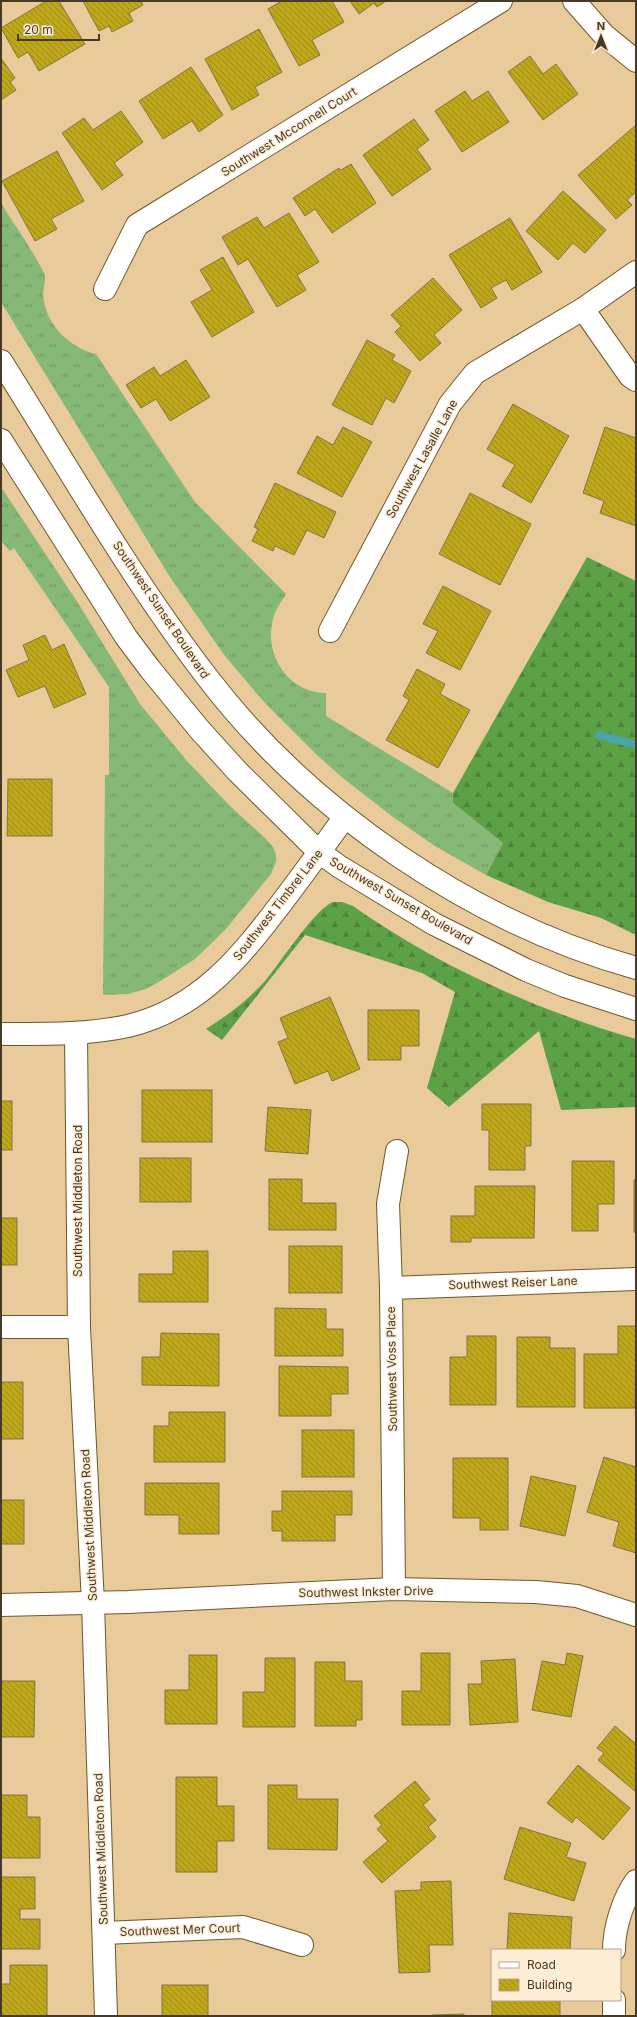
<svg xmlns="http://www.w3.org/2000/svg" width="637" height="2017" font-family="Inter,sans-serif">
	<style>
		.grass { fill: url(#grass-tufts) }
		.forest { fill: url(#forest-firs) }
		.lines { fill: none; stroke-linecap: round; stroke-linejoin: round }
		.stream { stroke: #4aa5a9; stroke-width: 8 }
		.building { fill: url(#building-back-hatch); stroke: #817743 }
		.minor-casing { stroke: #715628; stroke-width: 24 }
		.tertiary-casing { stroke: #715628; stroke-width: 24 }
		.secondary-casing { stroke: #715628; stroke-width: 24 }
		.minor { stroke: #fff; stroke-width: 22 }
		.tertiary { stroke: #fff; stroke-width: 22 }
		.secondary { stroke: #fff; stroke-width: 22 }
		.labels { text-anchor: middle; stroke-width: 3; stroke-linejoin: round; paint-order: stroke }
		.street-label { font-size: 12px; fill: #463a26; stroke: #fdedd5 }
	</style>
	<defs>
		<pattern id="grass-tufts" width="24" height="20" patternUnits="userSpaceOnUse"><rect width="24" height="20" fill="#86b877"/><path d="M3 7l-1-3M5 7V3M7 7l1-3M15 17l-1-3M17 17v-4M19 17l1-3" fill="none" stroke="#6f9761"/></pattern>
		<pattern id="forest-firs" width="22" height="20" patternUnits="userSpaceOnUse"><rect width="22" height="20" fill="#5ca146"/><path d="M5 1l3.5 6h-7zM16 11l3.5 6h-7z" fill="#4e843a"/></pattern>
		<pattern id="building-back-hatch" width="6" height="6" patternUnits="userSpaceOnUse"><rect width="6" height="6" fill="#bfa71b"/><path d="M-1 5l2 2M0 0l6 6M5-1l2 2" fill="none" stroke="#9d8918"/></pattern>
	</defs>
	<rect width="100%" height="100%" fill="#e9ca9a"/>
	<g class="grass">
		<path d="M1,203c14,23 31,46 43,70 3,6 -1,15 -1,21 2,30 25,53 53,60l99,148 91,92c-4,7 -10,14 -12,22 -12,36 13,77 52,77v23l127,77v10l50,40 -17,32 -51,-29 -42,-29 -49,-38 -26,-23 -54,-54 -39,-46 -55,-79 -169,-275z"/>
		<polygon points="1,487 78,603 140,704 187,761 230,806 265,838 273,847 276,854 276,861 271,874 225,930 195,959 162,980 146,989 128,994 103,995 105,775 109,775 109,687 14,548 10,551 1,541"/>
	</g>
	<g class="forest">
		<polygon points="587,557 636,581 636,935 601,918 548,902 486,875 503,843 453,803 453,793"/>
		<path d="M333,902h9l11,4c85,60 183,104 283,133v68l-75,3 -22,-79 -90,76 -22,-19 28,-96 -33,-19 -117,-38 -83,105 -16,-11c22,-14 42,-29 59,-48 15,-18 50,-72 68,-79z"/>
	</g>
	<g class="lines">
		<polyline class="stream" points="599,735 636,745"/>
	</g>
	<g class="building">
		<polygon points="46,1 59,1 85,44 39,71 28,52 18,58 1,28"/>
		<polygon points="83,1 141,1 143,5 129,13 133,21 112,32 109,26 99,31"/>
		<polygon points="282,1 332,1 344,22 312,40 320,55 299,66 268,9"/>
		<polygon points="350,1 386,1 377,7 374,3 359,14"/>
		<polygon points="259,29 282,72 255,87 259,95 232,110 205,59"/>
		<polygon points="530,56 543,74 556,64 578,94 543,120 508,72"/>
		<polygon points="1,58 15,78 10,82 16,90 1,100"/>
		<polygon points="191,67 223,115 199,132 192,121 163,139 139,101"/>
		<polygon points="465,91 472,101 488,91 509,122 462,152 435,111"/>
		<polygon points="121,111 143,142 114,163 123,175 102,190 62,133 84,118 93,130"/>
		<polygon points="414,119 429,140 417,149 431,169 392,196 363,155"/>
		<polygon points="636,125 636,192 627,200 632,205 616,219 578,175"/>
		<polygon points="57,151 84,201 51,219 57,229 35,241 2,181"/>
		<polygon points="351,164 376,203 332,233 315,209 305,216 293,198 339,168 341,170"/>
		<polygon points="563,191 606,230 585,253 573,243 558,260 526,231"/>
		<polygon points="289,213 319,262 297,275 306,290 277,307 248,259 238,265 222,237 257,217 264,228"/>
		<polygon points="510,218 542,272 512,290 506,280 491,288 497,298 481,308 449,255"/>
		<polygon points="223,257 254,312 212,337 191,302 212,290 200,270"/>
		<polygon points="433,278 462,310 434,335 441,343 420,361 395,332 401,326 391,315"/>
		<polygon points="367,340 395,355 392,360 411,371 394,403 386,398 372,425 332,405"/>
		<polygon points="186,360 210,397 170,421 156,399 141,408 126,385 154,367 160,376"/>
		<polygon points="513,404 569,436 531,503 502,486 515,465 487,449"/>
		<polygon points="343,427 372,442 342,497 297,473 317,436 333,445"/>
		<polygon points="605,427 636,438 636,526 600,513 604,501 583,493"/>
		<polygon points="275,483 336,512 324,538 307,530 294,555 275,546 273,551 252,541 258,529 254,527"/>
		<polygon points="470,493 531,524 500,585 439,554"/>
		<polygon points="443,586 491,611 460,670 426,653 438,631 423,624"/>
		<polygon points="45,635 52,650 64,644 86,694 54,708 45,686 18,697 6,670 29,660 23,645"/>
		<polygon points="417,669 445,684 440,694 470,710 438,768 386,740 409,700 403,696"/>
		<polygon points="8,779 52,779 52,836 7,836"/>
		<polygon points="330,997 360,1069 332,1081 328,1071 295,1084 278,1042 288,1038 280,1018"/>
		<polygon points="368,1010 419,1010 419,1046 401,1046 401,1060 368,1060"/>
		<rect x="142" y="1090" width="70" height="52"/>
		<rect x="1" y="1101" width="11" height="49"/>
		<polygon points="482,1104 531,1104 531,1146 525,1146 525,1170 489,1170 489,1130 482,1130"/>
		<polygon points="268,1107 311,1110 308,1154 265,1151"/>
		<rect x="140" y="1158" width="51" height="44"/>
		<polygon points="572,1161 614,1161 614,1204 598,1204 598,1231 572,1231"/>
		<polygon points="269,1179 302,1179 302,1203 336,1203 336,1230 269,1230"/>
		<rect x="634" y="1180" width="2" height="52"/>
		<polygon points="475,1186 535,1186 534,1238 471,1238 471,1242 451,1242 451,1216 475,1216"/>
		<rect x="1" y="1218" width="16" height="47"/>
		<rect x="289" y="1246" width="53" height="47"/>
		<polygon points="173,1251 208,1251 208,1302 139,1302 139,1274 173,1274"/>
		<polygon points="275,1308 326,1309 326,1329 343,1329 343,1356 275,1356"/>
		<polygon points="618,1326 636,1326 635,1408 584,1408 584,1354 618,1354"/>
		<polygon points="161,1333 219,1334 219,1386 142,1385 142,1357 160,1357"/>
		<polygon points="467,1336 496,1336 496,1405 450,1405 450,1357 467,1357"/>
		<polygon points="517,1337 550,1337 550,1348 575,1348 575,1407 517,1407"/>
		<polygon points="279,1366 348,1367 348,1394 331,1394 331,1416 279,1416"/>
		<rect x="1" y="1382" width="22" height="57"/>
		<polygon points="169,1412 225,1412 225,1462 154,1462 154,1426 169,1426"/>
		<rect x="302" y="1430" width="52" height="47"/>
		<polygon points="604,1457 636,1467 636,1553 613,1546 619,1522 587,1512"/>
		<polygon points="453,1458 508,1458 508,1530 480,1530 480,1518 453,1518"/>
		<polygon points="531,1476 576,1486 565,1536 520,1526"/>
		<polygon points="145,1483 219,1483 219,1534 179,1534 179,1515 145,1515"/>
		<polygon points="282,1491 352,1491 352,1515 335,1515 335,1541 282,1541 282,1531 272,1531 272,1511 282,1511"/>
		<rect x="1" y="1500" width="23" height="44"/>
		<polygon points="421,1653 450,1653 450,1725 402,1725 402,1691 421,1691"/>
		<polygon points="567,1653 583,1656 571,1717 532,1710 542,1661 565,1665"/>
		<polygon points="189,1655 217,1655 217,1724 165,1724 165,1690 189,1690"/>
		<polygon points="265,1658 295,1658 295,1727 243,1727 243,1692 265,1692"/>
		<polygon points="515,1659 518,1722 470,1725 468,1684 482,1684 481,1661"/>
		<polygon points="315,1662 345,1662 345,1681 362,1681 362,1720 356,1720 356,1726 315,1726"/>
		<polygon points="1,1681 35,1681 34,1737 1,1737"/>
		<polygon points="615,1726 636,1744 636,1792 598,1760 604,1753 597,1748"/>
		<polygon points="578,1765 630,1808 603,1840 576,1817 572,1823 547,1803"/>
		<polygon points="176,1777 217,1777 217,1806 234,1806 234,1841 217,1841 217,1872 176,1872"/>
		<polygon points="415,1781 430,1799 423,1805 436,1820 428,1827 436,1837 382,1883 363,1862 388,1841 377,1829 382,1825 374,1816"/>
		<polygon points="268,1785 297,1785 297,1799 338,1799 337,1850 268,1849"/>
		<polygon points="1,1795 27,1795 27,1817 40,1817 40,1858 1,1858"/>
		<polygon points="520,1827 571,1843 566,1857 586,1863 574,1901 504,1879"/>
		<polygon points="1,1877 35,1877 35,1909 20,1909 20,1919 40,1919 40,1949 1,1949"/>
		<polygon points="451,1881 453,1945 429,1945 430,1972 399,1973 395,1891 421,1890 421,1882"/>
		<polygon points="509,1913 572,1917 570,1950 507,1950"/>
		<polygon points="10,1965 47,1965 47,2016 1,2016 1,1984 10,1984"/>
		<rect x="162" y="1985" width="46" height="31"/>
		<rect x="492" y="2000" width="68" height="16"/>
		<polygon points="464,2014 464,2016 432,2016 432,2015"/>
	</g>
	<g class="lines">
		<defs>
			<g id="minor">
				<polyline points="574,1 604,35 636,61"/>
				<polyline points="105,289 137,225 501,1"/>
				<polyline points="583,309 630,376 636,380"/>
				<polyline points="330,631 450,404 475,373 583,309 636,272"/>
				<polyline points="76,1034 79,1327 93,1603 106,2016"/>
				<polyline points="391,1288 636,1279"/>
				<polyline points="1,1327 79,1327"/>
				<polyline points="394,1589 391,1288 388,1204 397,1151"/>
				<polyline points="1,1605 128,1602 394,1589 536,1592 577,1596 636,1615"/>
				<polyline points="104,1933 243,1927 302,1945"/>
				<path d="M614,1950c0,-22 9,-51 22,-69"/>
				<polyline points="614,2000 614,2016"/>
			</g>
			<path id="tertiary" d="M1,1034c43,0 85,1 127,-8 72,-17 113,-70 155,-125 21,-28 41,-55 61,-83"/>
			<g id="secondary">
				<path d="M1,361c67,106 129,216 206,316 103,135 265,245 429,291"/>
				<polyline points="1,440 126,637 150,669 199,729 237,771 319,852 340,867 434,924 526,970 565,986 636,1009"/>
			</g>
		</defs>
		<use href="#minor" class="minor-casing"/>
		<use href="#tertiary" class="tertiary-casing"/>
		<use href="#secondary" class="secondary-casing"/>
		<use href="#minor" class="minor"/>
		<use href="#tertiary" class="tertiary"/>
		<use href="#secondary" class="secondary"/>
	</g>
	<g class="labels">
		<g class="street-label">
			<text transform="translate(289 132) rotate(-32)" y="4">Southwest Mcconnell Court</text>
			<text transform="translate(422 459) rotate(-61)" y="4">Southwest Lasalle Lane</text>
			<text transform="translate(161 610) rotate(56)" y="4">Southwest Sunset Boulevard</text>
			<text transform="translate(401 901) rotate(30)" y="4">Southwest Sunset Boulevard</text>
			<text transform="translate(278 905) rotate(-52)" y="4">Southwest Timbrel Lane</text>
			<text transform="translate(78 1201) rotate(-90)" y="4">Southwest Middleton Road</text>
			<text transform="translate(513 1283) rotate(-2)" y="4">Southwest Reiser Lane</text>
			<text transform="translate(392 1369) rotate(-91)" y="4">Southwest Voss Place</text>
			<text transform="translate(89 1525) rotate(-93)" y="4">Southwest Middleton Road</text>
			<text transform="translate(366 1592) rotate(-1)" y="4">Southwest Inkster Drive</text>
			<text transform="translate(101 1849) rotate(-92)" y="4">Southwest Middleton Road</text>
			<text transform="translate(180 1930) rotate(-2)" y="4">Southwest Mer Court</text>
		</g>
	</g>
	<rect width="637" height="2017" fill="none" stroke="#463a26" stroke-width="4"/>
	<rect x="491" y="1949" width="130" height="52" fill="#fdedd5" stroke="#b4a58f"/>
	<rect x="499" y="1962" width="20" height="6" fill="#ffffff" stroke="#b4a58f"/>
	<text x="527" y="1969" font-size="12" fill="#463a26">Road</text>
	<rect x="499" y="1979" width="20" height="12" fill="url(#building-back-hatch)" stroke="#b4a58f"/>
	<text x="527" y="1989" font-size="12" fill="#463a26">Building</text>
	<g transform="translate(601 36)" stroke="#fdedd5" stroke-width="3" paint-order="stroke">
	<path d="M0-3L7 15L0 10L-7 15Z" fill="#463a26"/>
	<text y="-6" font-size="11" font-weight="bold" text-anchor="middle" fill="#463a26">N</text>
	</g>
	<path d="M18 34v6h81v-6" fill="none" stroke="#463a26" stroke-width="2"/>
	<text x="24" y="34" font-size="12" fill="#463a26" stroke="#fdedd5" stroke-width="3" paint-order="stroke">20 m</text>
</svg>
